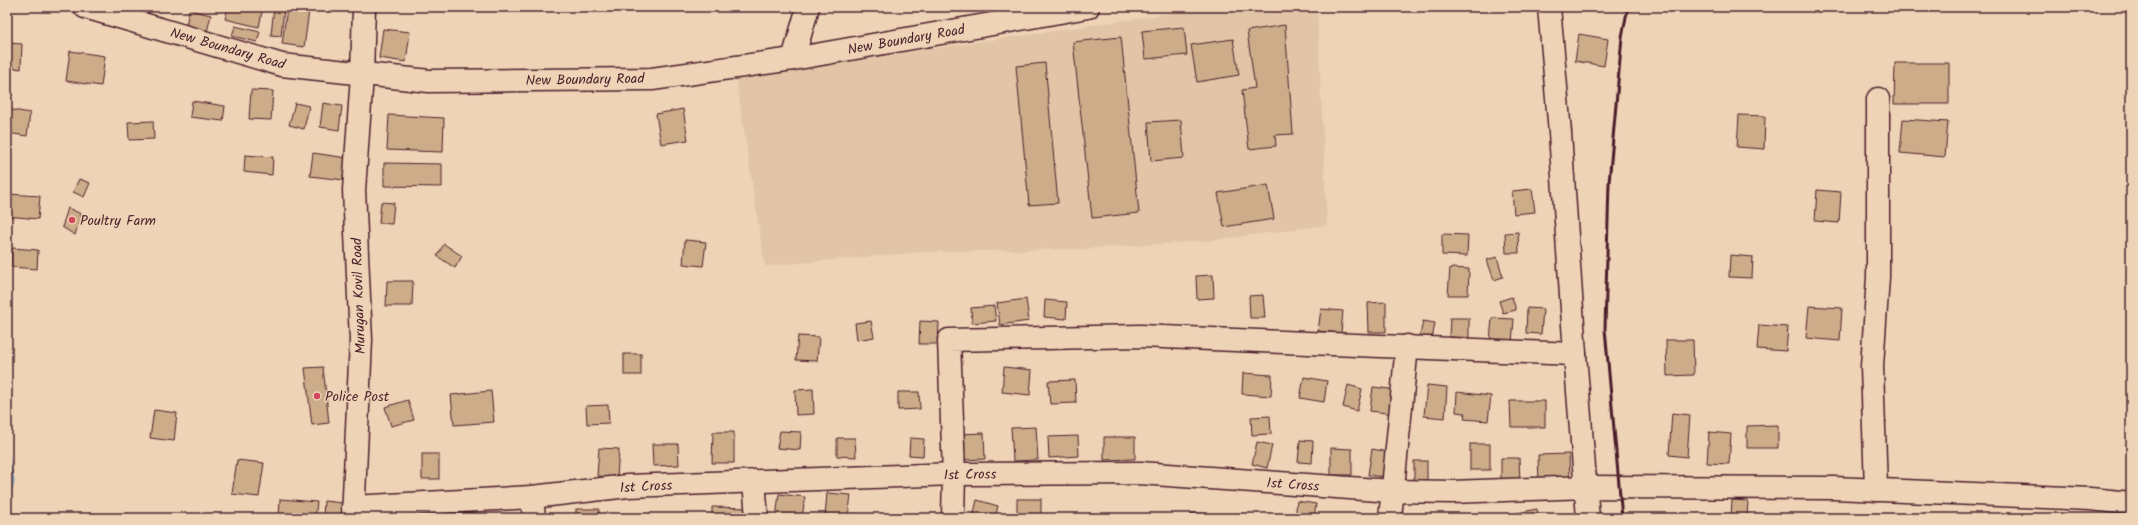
<svg xmlns="http://www.w3.org/2000/svg" width="2138" height="525" font-family="Kalam,sans-serif">
	<style>
		.built { fill: #e2c5a6 }
		.water { fill: #81cbe1; stroke: #6b8698 }
		.building { fill: #cdad89; stroke: #4a1f2b }
		.lines { fill: none; stroke-linecap: round; stroke-linejoin: round }
		.minor-casing { stroke: #4a1f2b; stroke-width: 25 }
		.minor { stroke: #efd3b6; stroke-width: 22 }
		.rail { stroke: #4a1f2b; stroke-width: 3 }
		.poi-dot { fill: #d1495b; stroke: #efd3b6; stroke-width: 1.5 }
		.labels { text-anchor: middle; stroke-width: 3; stroke-linejoin: round; paint-order: stroke }
		.street-label { font-size: 14px; fill: #4a1f2b; stroke: #efd3b6 }
		.poi-label { font-size: 14px; fill: #4a1f2b; stroke: #efd3b6; text-anchor: start }
	</style>
	<rect width="100%" height="100%" fill="#efd3b6"/>
	<filter id="ink" filterUnits="userSpaceOnUse"><feTurbulence type="fractalNoise" baseFrequency=".025" numOctaves="2"/><feDisplacementMap in="SourceGraphic" scale="8" xChannelSelector="R" yChannelSelector="G"/><feConvolveMatrix kernelMatrix="1 2 1 2 8 2 1 2 1" color-interpolation-filters="sRGB"/></filter>
	<g filter="url(#ink)">
		<polygon class="built" points="1214,7 1317,7 1327,225 1206,241 1081,249 922,252 765,266 736,78"/>
		<polygon class="water" points="7,448 14,481 7,509"/>
		<g class="building">
			<polygon points="132,7 151,7 148,15"/>
			<polygon points="228,7 263,7 259,27 225,19"/>
			<polygon points="274,7 284,9 281,36 271,35"/>
			<polygon points="287,8 309,11 304,47 282,44"/>
			<polygon points="189,10 211,15 206,36 185,31"/>
			<polygon points="1285,25 1293,134 1275,135 1276,146 1249,149 1242,90 1255,88 1247,31"/>
			<polygon points="235,26 260,32 257,42 232,36"/>
			<polygon points="1184,27 1187,55 1145,59 1142,31"/>
			<polygon points="383,29 410,32 406,62 379,58"/>
			<polygon points="1579,34 1608,39 1604,66 1575,61"/>
			<polygon points="1121,37 1139,213 1092,218 1073,42"/>
			<polygon points="1233,39 1239,75 1197,82 1191,45"/>
			<polygon points="7,43 22,44 21,69 7,67"/>
			<polygon points="70,51 105,56 101,86 66,81"/>
			<polygon points="1045,63 1058,203 1029,205 1016,66"/>
			<polygon points="1895,63 1949,63 1949,104 1894,104"/>
			<polygon points="251,90 273,91 271,120 249,119"/>
			<polygon points="192,101 225,106 223,121 190,117"/>
			<polygon points="295,103 309,106 304,129 289,125"/>
			<polygon points="323,103 342,106 339,130 320,127"/>
			<polygon points="7,109 30,113 27,136 7,133"/>
			<polygon points="683,109 688,140 661,144 656,114"/>
			<polygon points="389,115 444,118 443,152 387,150"/>
			<polygon points="1739,115 1765,116 1764,149 1737,147"/>
			<polygon points="1903,119 1948,122 1945,157 1900,153"/>
			<polygon points="1181,120 1184,158 1151,161 1148,122"/>
			<polygon points="153,121 154,139 129,140 128,122"/>
			<polygon points="313,153 347,158 344,180 310,176"/>
			<polygon points="245,155 273,157 272,175 244,172"/>
			<polygon points="384,163 442,164 442,187 384,186"/>
			<polygon points="79,179 90,183 84,197 73,192"/>
			<polygon points="1268,185 1274,219 1224,227 1218,193"/>
			<polygon points="1532,189 1535,212 1514,214 1512,191"/>
			<polygon points="1817,190 1841,192 1839,223 1815,221"/>
			<polygon points="7,194 40,196 38,219 7,216"/>
			<polygon points="381,202 394,203 392,224 379,223"/>
			<polygon points="68,208 81,214 75,235 62,227"/>
			<polygon points="1518,232 1519,253 1506,253 1505,233"/>
			<polygon points="1442,234 1468,235 1467,256 1442,255"/>
			<polygon points="685,240 706,242 703,266 683,264"/>
			<polygon points="444,244 462,256 455,268 437,256"/>
			<polygon points="12,248 38,250 37,269 11,267"/>
			<polygon points="1730,255 1753,257 1752,278 1729,277"/>
			<polygon points="1497,257 1503,277 1494,280 1487,260"/>
			<polygon points="1450,268 1469,269 1468,295 1448,295"/>
			<polygon points="1213,275 1214,298 1197,299 1196,276"/>
			<polygon points="387,281 413,281 412,306 386,306"/>
			<polygon points="1263,295 1265,318 1250,318 1249,296"/>
			<polygon points="1512,297 1516,310 1503,313 1499,301"/>
			<polygon points="1026,299 1029,321 1000,325 997,303"/>
			<polygon points="1045,300 1067,302 1066,319 1044,317"/>
			<polygon points="1386,302 1386,332 1369,332 1368,303"/>
			<polygon points="994,306 996,321 972,323 971,308"/>
			<polygon points="1809,306 1842,308 1840,341 1806,338"/>
			<polygon points="1527,308 1543,309 1541,334 1526,333"/>
			<polygon points="1321,309 1343,311 1341,333 1318,331"/>
			<polygon points="1450,318 1469,318 1469,338 1449,337"/>
			<polygon points="1492,318 1514,319 1512,343 1490,341"/>
			<polygon points="871,321 874,337 857,340 855,323"/>
			<polygon points="920,321 939,322 938,344 919,344"/>
			<polygon points="1423,321 1435,323 1432,339 1420,336"/>
			<polygon points="1759,325 1788,327 1786,351 1757,349"/>
			<polygon points="798,336 819,337 817,361 796,360"/>
			<polygon points="1666,340 1693,340 1694,375 1667,376"/>
			<rect x="624" y="354" width="17" height="21"/>
			<polygon points="323,367 329,423 312,425 305,368"/>
			<polygon points="1004,367 1032,370 1030,395 1002,392"/>
			<polygon points="1243,373 1272,375 1271,396 1242,394"/>
			<polygon points="1304,377 1327,381 1324,402 1300,398"/>
			<polygon points="1075,380 1076,403 1050,404 1048,381"/>
			<polygon points="1348,385 1362,389 1357,411 1343,407"/>
			<polygon points="1427,385 1447,387 1445,418 1424,416"/>
			<polygon points="1373,387 1397,390 1394,414 1370,411"/>
			<polygon points="813,389 814,414 796,415 795,390"/>
			<polygon points="491,391 494,422 454,425 451,395"/>
			<polygon points="898,392 919,392 920,409 898,410"/>
			<polygon points="1457,392 1491,396 1488,421 1464,419 1465,413 1456,412"/>
			<polygon points="408,400 414,420 391,426 385,407"/>
			<polygon points="1510,401 1545,401 1545,427 1511,427"/>
			<polygon points="608,405 609,423 587,424 586,406"/>
			<polygon points="154,410 177,413 174,441 150,438"/>
			<polygon points="1672,413 1690,415 1687,457 1669,455"/>
			<polygon points="1270,416 1271,434 1252,435 1251,417"/>
			<polygon points="1778,425 1778,448 1747,448 1747,426"/>
			<polygon points="1036,427 1038,460 1013,461 1011,428"/>
			<polygon points="780,431 801,432 800,450 777,448"/>
			<polygon points="713,432 734,432 734,463 712,463"/>
			<polygon points="1709,432 1731,434 1729,464 1707,463"/>
			<polygon points="984,433 985,459 961,460 959,434"/>
			<polygon points="1078,436 1079,456 1049,458 1048,437"/>
			<polygon points="1104,437 1135,437 1135,459 1104,460"/>
			<polygon points="837,438 855,438 856,457 837,456"/>
			<polygon points="910,438 924,439 923,456 909,455"/>
			<polygon points="1300,440 1313,441 1312,463 1298,462"/>
			<polygon points="1257,442 1272,445 1267,468 1252,464"/>
			<polygon points="652,444 678,444 679,465 653,466"/>
			<rect x="1470" y="444" width="20" height="26"/>
			<polygon points="599,448 619,449 617,477 597,476"/>
			<polygon points="1331,448 1352,449 1352,475 1331,475"/>
			<polygon points="1372,449 1388,452 1385,477 1368,475"/>
			<rect x="422" y="454" width="17" height="25"/>
			<polygon points="1569,454 1570,481 1539,482 1538,455"/>
			<polygon points="1501,458 1519,458 1520,482 1501,482"/>
			<polygon points="237,460 264,463 259,497 232,494"/>
			<rect x="1414" y="461" width="13" height="20"/>
			<polygon points="827,493 851,495 848,518 825,518"/>
			<polygon points="779,494 805,497 802,518 776,518"/>
			<polygon points="280,499 317,502 315,518 279,518"/>
			<rect x="1017" y="499" width="24" height="19"/>
			<polygon points="977,500 998,506 995,518 973,517"/>
			<polygon points="1732,500 1748,501 1747,518 1731,518"/>
			<polygon points="324,501 343,503 342,518 323,518"/>
			<polygon points="1297,501 1316,504 1314,518 1295,518"/>
			<polygon points="712,507 748,508 748,518 712,518"/>
			<rect x="576" y="509" width="23" height="9"/>
			<polygon points="1537,509 1539,518 1513,518 1512,514"/>
			<polygon points="1191,513 1221,514 1221,518 1190,518"/>
			<polygon points="613,515 643,517 613,518"/>
		</g>
		<g class="lines">
			<defs>
				<g id="minor">
					<polyline points="85,7 282,65 429,81 652,79 793,59 1088,7"/>
					<polyline points="1549,7 1560,133 1575,354 1588,518"/>
					<polyline points="793,59 808,7"/>
					<polyline points="754,481 757,518"/>
					<polyline points="1876,490 1872,366 1878,277 1878,99"/>
					<polyline points="532,497 534,518"/>
					<polyline points="353,507 532,497 628,486 954,474 1140,473 1392,491 1452,492 1587,487 1834,488 2090,499 2131,503"/>
					<polyline points="353,518 361,340 354,190 362,75 364,7"/>
					<polyline points="953,518 954,474 949,340 1140,336 1575,354"/>
					<polyline points="1390,518 1407,346"/>
				</g>
			</defs>
			<use href="#minor" class="minor-casing"/>
			<use href="#minor" class="minor"/>
			<polyline class="rail" points="1622,518 1605,329 1609,183 1622,37 1628,7"/>
		</g>
	</g>
	<g class="poi-dot">
		<circle cx="72" cy="220" r="4"/>
		<circle cx="317" cy="396" r="4"/>
	</g>
	<g class="labels">
		<g class="street-label">
			<text transform="translate(906 39) rotate(-10)" y="5">New Boundary Road</text>
			<text transform="translate(228 48) rotate(16)" y="5">New Boundary Road</text>
			<text transform="translate(585 79) rotate(-1)" y="5">New Boundary Road</text>
			<text transform="translate(358 296) rotate(-92)" y="5">Murugan Kovil Road</text>
			<text transform="translate(970 474) rotate(-1)" y="5">1st Cross</text>
			<text transform="translate(1293 484) rotate(4)" y="5">1st Cross</text>
			<text transform="translate(646 486) rotate(-3)" y="5">1st Cross</text>
		</g>
		<g class="poi-label">
			<text x="80" y="225">Poultry Farm</text>
			<text x="325" y="401">Police Post</text>
		</g>
	</g>
	<rect width="2138" height="525" fill="none" stroke="#efd3b6" stroke-width="24"/>
	<rect x="12" y="12" width="2114" height="501" fill="none" stroke="#4a1f2b" stroke-width="1.5" filter="url(#ink)"/>
</svg>
